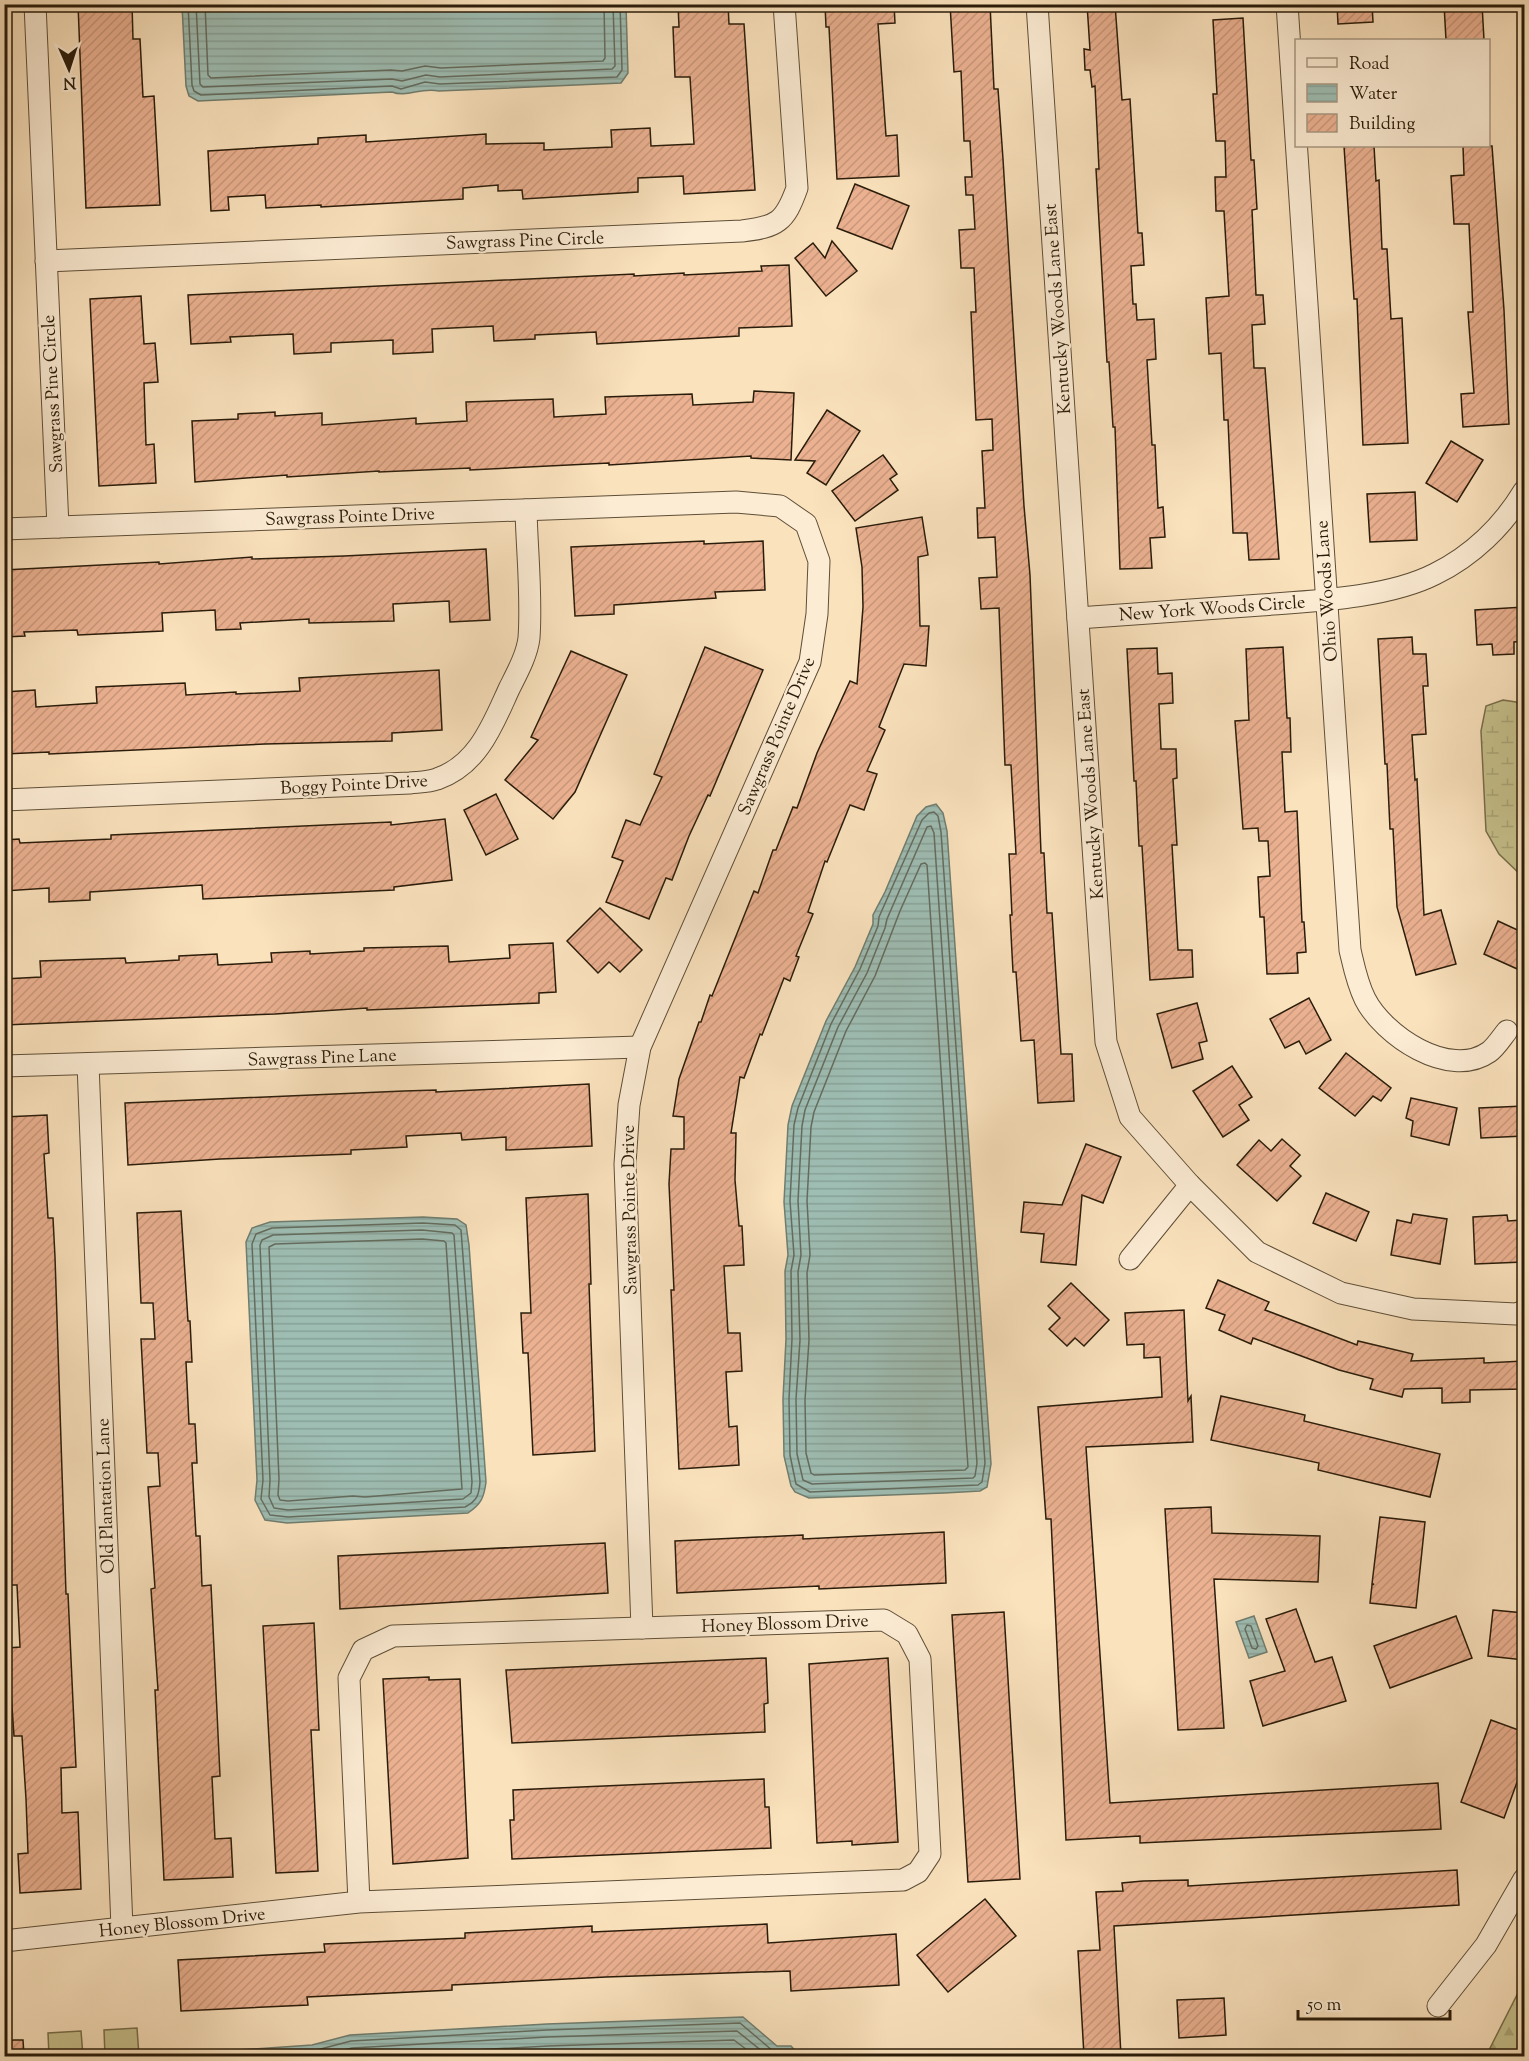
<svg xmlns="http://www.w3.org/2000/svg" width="1529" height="2061" font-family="'Sorts Mill Goudy',serif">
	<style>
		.forest { fill: url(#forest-firs); stroke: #786e4b; stroke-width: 1.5 }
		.wetland { fill: url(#wetland-marsh); stroke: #786e4b; stroke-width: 1.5 }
		.park { fill: #c6c18c; stroke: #786e4b; stroke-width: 1.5 }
		.water { fill: url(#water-rules); stroke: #707d6f; stroke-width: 1.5 }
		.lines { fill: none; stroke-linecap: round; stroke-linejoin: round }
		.shore { stroke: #646c5e; stroke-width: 1.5 }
		.building { fill: url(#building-hatch); stroke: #2a1c0a; stroke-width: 1.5 }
		.minor-casing { stroke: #5e4e37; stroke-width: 23 }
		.minor { stroke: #fcecd4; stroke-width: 21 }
		.labels { text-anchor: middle; stroke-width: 4.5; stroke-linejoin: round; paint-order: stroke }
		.street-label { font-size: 18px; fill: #2a1c0a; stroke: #fcecd4 }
	</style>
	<defs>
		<pattern id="forest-firs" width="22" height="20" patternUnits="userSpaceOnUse" patternTransform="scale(1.5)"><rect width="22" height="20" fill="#c6c18c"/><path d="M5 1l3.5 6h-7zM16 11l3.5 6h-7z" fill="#aaa577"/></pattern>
		<pattern id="wetland-marsh" width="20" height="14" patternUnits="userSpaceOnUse" patternTransform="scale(1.5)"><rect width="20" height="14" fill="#c6c18c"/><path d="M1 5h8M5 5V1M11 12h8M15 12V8" fill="none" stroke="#aaa577"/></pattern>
		<pattern id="water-rules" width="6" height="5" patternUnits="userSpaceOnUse" patternTransform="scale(1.5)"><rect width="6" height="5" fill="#9ebdb3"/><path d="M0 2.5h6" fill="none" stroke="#88a299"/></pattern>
		<pattern id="building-hatch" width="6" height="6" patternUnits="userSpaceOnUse" patternTransform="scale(1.5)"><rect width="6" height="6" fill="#ebb191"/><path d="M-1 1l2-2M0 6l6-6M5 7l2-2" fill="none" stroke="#ca987c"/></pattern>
	</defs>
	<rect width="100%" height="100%" fill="#fae2bd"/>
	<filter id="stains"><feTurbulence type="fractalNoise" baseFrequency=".00333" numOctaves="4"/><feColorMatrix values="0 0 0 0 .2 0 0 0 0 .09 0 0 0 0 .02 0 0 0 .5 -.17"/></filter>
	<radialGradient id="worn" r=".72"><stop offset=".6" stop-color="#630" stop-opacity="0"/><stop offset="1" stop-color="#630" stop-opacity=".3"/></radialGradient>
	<polygon class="forest" points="1524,1981 1524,2056 1486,2056"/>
	<polygon class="wetland" points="1503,700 1516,702 1524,708 1524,878 1499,854 1486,831 1481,731 1486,706"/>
	<g class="park">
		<polygon points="137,2028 139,2056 105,2056 104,2030"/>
		<polygon points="81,2031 83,2056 49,2056 48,2033"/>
	</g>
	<g class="water">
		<path d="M182,5h444l2,68 -7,10 -182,8c-19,-4 -32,7 -47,1l-194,9 -9,-5 -3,-10z"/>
		<polygon points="936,804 943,813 947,831 991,1464 987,1487 980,1491 944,1493 809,1498 795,1492 791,1486 784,1456 783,1399 786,1339 785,1271 788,1255 784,1202 788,1125 792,1106 826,1021 855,967 873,924 873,915 885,892 917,816 926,807"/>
		<path d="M423,1217l34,2 9,6 3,20 17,237c-2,16 -5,22 -18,31l-181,10 -22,-3 -10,-20 2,-20 -11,-238 6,-14 18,-6z"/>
		<polygon points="1254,1616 1267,1652 1249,1658 1236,1622"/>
		<polygon points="743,2017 777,2046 791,2046 800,2056 233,2056 238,2050 312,2045 350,2035 547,2024"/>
	</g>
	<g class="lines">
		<g class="shore">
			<polyline points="188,4 192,85 194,91 201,95 392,86 401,89 425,82 440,84 617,77 622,70 620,4"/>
			<polyline points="196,4 200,84 203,87 392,79 402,81 426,75 440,77 612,69 615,66 613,4"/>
			<polyline points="205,4 208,75 211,78 391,70 402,71 425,66 441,68 603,61 605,58 604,4"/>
			<polygon points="934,812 938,816 941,832 985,1463 982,1482 978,1485 810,1492 796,1484 790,1455 789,1399 792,1339 791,1271 794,1255 790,1201 794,1125 798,1108 831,1024 860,969 878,926 879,917 922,820 929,813"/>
			<polygon points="931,826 934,833 977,1463 975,1476 973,1478 812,1484 803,1480 797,1454 796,1399 800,1340 798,1272 801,1255 798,1201 802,1126 805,1110 838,1027 867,973 885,928 887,919 927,827"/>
			<polygon points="925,863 927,865 968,1467 965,1470 814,1475 811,1473 806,1453 805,1400 809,1340 807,1273 810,1255 807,1201 811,1127 814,1112 846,1031 875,976 900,911 921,864"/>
			<path d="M423,1223l32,2 6,5 19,252c-1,13 -3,19 -15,25l-177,10 -18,-2 -9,-16 2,-19 -11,-236 4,-10 16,-6z"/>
			<polygon points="422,1230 452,1233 454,1235 472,1482 471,1493 463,1499 288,1510 274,1508 269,1497 270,1480 260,1245 262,1240 273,1235"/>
			<polygon points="422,1239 444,1241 446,1243 462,1489 365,1497 353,1496 288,1501 280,1500 278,1495 279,1479 269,1247 275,1244"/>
			<polygon points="1247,1625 1251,1626 1258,1646 1256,1649 1252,1648 1245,1629"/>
			<polyline points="240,2056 313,2051 351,2041 547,2030 740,2023 773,2051 788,2052 792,2056"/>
			<polyline points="322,2056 352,2048 547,2037 737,2031 768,2056"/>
			<polyline points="366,2056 548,2046 734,2040 755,2056"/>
		</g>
	</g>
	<g class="building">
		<polygon points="78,4 132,4 133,39 140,39 143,97 154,96 160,205 86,208"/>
		<polygon points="678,4 728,4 729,24 744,24 755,190 684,194 683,176 638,178 638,192 523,199 522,190 498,191 498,185 463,188 463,199 321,207 321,205 266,208 265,195 228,197 229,210 211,211 208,151 318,144 318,138 366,135 366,142 486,134 486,144 544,143 544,150 612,147 611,130 650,128 651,146 694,144 690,77 675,77 673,27 679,27"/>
		<polygon points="825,4 894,4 895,23 878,24 886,136 897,135 899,176 837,179 829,27 826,27"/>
		<polygon points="950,4 990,4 994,89 998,89 1003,159 1024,506 1030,575 1041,853 1044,853 1047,913 1052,913 1061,1054 1072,1054 1074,1101 1038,1103 1034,1040 1021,1041 1016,972 1013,972 1010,915 1012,915 1009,854 1016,854 1011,765 1005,765 999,608 981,609 979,578 997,577 995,537 978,538 977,508 985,508 982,451 993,450 992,419 976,420 971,312 976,312 974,268 961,268 959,230 975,229 973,195 966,195 965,177 972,177 970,141 964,141 961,71 954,72"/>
		<polygon points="1087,4 1115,4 1122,100 1130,99 1138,233 1142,233 1144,265 1131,266 1133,304 1136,304 1137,320 1154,319 1156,359 1147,360 1152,445 1155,445 1158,508 1163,507 1165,537 1150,538 1152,568 1120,569 1115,427 1113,427 1109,362 1107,362 1096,169 1099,169 1095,86 1092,87 1090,70 1085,70 1084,49 1090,50"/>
		<polygon points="1337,4 1372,4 1373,22 1338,24"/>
		<polygon points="1444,4 1482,4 1484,40 1446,40"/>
		<polygon points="1243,18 1251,160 1254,160 1257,209 1252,210 1256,295 1263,295 1265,324 1252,325 1254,368 1265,368 1279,559 1249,560 1247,533 1233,533 1228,420 1224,420 1221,353 1209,354 1206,298 1229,296 1224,211 1216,211 1215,177 1226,177 1225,141 1216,141 1213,94 1217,94 1213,20"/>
		<polygon points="1344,146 1374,146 1376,181 1379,180 1382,249 1387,249 1391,319 1402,318 1408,443 1363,445 1357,299 1354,299"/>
		<polygon points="1463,146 1492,146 1504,310 1509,424 1463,427 1461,394 1474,393 1468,312 1473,312 1469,224 1454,224 1451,176 1464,175"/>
		<polygon points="855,184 909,206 892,249 837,228"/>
		<polygon points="832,241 857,271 826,296 795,258 813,243 825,258"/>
		<polygon points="789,265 792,326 739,328 739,336 597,344 596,332 535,335 535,339 494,341 493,326 432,329 433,352 393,354 393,340 331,343 331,352 294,354 293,334 230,337 231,342 191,344 188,295 634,274 634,276 684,273 684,275 762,271 761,266"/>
		<polygon points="141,296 144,344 155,343 158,382 144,383 146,445 154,444 156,483 99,486 90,299"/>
		<polygon points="754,391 794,393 791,460 751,458 751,456 609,465 609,463 470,470 470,468 379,472 379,471 287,477 287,475 195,482 192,421 238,419 238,414 275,412 275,416 322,413 322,425 416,418 416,424 467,421 466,402 553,399 554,417 606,414 605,397 692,394 693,405 753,402"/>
		<polygon points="827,410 860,431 826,485 807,473 815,461 795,460"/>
		<polygon points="1451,441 1483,460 1457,502 1426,483"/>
		<polygon points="883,455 897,474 890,479 898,490 855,521 832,491"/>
		<polygon points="1415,492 1417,540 1370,542 1367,494"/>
		<polygon points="922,517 928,555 918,557 920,626 929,626 926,666 904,664 879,727 885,730 867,771 877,774 864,810 850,805 827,862 825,861 808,912 813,914 796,956 799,957 790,981 784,978 762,1035 760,1034 744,1078 740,1077 731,1133 736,1133 735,1180 739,1226 742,1226 744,1265 724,1266 728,1333 740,1333 742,1371 726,1372 729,1427 737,1426 739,1465 679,1469 671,1290 674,1290 669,1184 671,1149 684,1149 684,1117 673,1116 679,1079 699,1022 701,1022 710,995 712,996 754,891 758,893 773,850 776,850 793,807 797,808 817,753 850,681 857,684 863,607 862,567 856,528"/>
		<polygon points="704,541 704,544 763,541 765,590 715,592 716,598 614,605 614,614 575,616 571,547"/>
		<polygon points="486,549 490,620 450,622 449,601 393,604 394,621 309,623 309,619 240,623 241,629 216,630 215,610 162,613 163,631 78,635 77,630 24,632 25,636 4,637 4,570 159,562 159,564 252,557 252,559 344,556"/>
		<polygon points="1524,607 1524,641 1514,642 1514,654 1493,655 1492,644 1477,645 1475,610"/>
		<polygon points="1412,637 1413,654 1426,654 1428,686 1423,686 1426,734 1412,735 1415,780 1417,779 1424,915 1441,910 1456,964 1416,975 1397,907 1393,829 1390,829 1387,764 1385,764 1378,639"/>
		<polygon points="705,647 763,670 710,796 708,795 689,836 672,880 666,878 649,919 606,902 623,861 612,857 626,820 640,825 662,777 654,774"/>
		<polygon points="1283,647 1287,718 1290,718 1291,752 1282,752 1285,812 1297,811 1302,922 1304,922 1306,952 1297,953 1298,973 1267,974 1264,917 1260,917 1258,877 1270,876 1268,841 1259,841 1258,828 1243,829 1235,721 1249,720 1246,649"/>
		<polygon points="1157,648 1158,674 1172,673 1173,703 1159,704 1161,749 1176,749 1177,778 1173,779 1177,845 1172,845 1178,950 1192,950 1193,977 1150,980 1142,846 1139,846 1136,781 1134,781 1127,649"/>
		<polygon points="571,651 627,675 575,792 553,819 505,780 538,740 531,737"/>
		<polygon points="439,670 442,730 392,733 392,741 265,744 49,754 49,752 4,754 4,692 35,690 36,707 97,703 96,687 185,683 186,695 236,692 236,694 300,691 299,678"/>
		<polygon points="496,794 518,839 486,855 464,810"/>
		<polygon points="445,819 452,880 394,887 394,890 203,899 202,885 90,892 90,900 49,902 49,888 4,891 4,840 19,839 20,843 111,839 111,835 391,822 391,825"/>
		<polygon points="600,908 642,950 620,972 609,962 598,973 567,941"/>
		<polygon points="1498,921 1524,933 1524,972 1484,954"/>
		<polygon points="553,943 556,992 539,993 539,1003 367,1010 367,1008 275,1014 4,1025 4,979 41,977 40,961 125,958 126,963 179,960 179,956 217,954 218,965 272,962 271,953 310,951 310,954 364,951 364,948 448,946 449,962 510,958 509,945"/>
		<polygon points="1309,998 1331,1040 1306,1054 1299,1041 1285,1048 1270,1019"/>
		<polygon points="1197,1003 1207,1041 1199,1043 1203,1059 1172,1068 1157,1014"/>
		<polygon points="1346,1053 1391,1088 1381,1101 1373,1096 1355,1116 1319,1088"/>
		<polygon points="1232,1066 1252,1097 1239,1105 1249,1120 1223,1137 1193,1091"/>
		<polygon points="589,1084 592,1146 506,1150 506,1137 462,1140 461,1133 406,1136 407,1147 351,1150 351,1154 220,1159 128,1165 125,1103 404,1091 436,1090 436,1092"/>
		<polygon points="1411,1098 1457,1108 1449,1145 1411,1136 1413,1121 1406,1118"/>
		<polygon points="1524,1106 1524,1136 1481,1138 1479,1108"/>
		<polygon points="47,1115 49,1153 44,1154 48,1218 53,1218 55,1257 66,1594 68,1594 76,1767 61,1768 62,1813 78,1812 81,1889 20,1893 18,1854 28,1853 26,1799 22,1736 14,1736 8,1648 20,1647 17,1585 5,1585 4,1571 4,1392 9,1392 4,1306 4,1117"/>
		<polygon points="1282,1139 1300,1155 1290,1166 1301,1176 1277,1201 1237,1165 1259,1140 1271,1151"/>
		<polygon points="1086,1144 1121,1157 1103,1203 1082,1195 1076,1265 1041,1262 1044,1234 1021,1232 1024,1202 1062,1205"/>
		<polygon points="1326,1193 1369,1212 1356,1241 1313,1223"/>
		<polygon points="588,1194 591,1284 589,1284 595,1451 533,1455 528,1353 523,1353 521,1313 531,1313 526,1198"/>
		<polygon points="181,1211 188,1321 190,1321 192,1362 186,1362 189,1424 195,1424 197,1463 192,1463 196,1536 200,1536 202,1586 211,1585 220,1776 212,1777 215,1839 231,1838 233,1877 164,1880 155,1690 158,1690 151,1589 155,1588 148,1487 160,1486 158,1453 147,1453 141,1339 155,1339 153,1303 141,1303 137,1213"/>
		<polygon points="1413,1214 1447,1219 1440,1264 1391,1255 1397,1220 1411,1223"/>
		<polygon points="1507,1215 1508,1221 1521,1220 1523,1262 1475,1264 1473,1217"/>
		<polygon points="1218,1280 1269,1302 1265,1310 1357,1345 1358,1341 1413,1354 1411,1361 1484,1358 1484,1363 1524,1361 1524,1389 1470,1390 1470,1402 1442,1403 1442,1388 1404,1389 1402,1397 1370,1389 1373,1379 1339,1370 1253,1338 1251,1344 1219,1330 1225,1315 1206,1308"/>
		<polygon points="1071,1283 1109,1320 1084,1346 1075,1338 1067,1346 1049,1329 1060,1318 1048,1306"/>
		<polygon points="1184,1310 1188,1401 1191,1396 1193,1442 1086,1447 1110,1803 1438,1783 1441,1829 1140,1843 1140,1836 1066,1840 1051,1519 1046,1519 1038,1407 1162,1397 1160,1357 1144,1358 1144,1344 1127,1345 1125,1313"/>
		<polygon points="1221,1396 1305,1415 1304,1421 1440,1454 1430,1497 1318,1470 1319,1463 1211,1440"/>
		<polygon points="1211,1507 1212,1533 1320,1536 1318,1582 1214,1579 1224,1728 1178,1730 1165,1509"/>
		<polygon points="1380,1517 1425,1522 1416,1608 1370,1603 1372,1585 1374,1584 1372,1584"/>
		<polygon points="944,1532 946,1583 819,1589 819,1586 677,1593 675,1541 803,1535 803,1539"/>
		<polygon points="605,1543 608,1593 340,1609 338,1556"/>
		<polygon points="1296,1609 1315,1662 1332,1657 1346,1701 1263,1726 1250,1681 1285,1671 1266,1619"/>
		<polygon points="1493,1610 1524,1613 1524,1660 1488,1656"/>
		<polygon points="1004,1612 1020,1879 968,1882 952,1615"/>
		<polygon points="1456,1616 1472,1658 1390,1688 1374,1646"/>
		<polygon points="314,1623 319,1730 311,1730 318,1871 276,1873 263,1626"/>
		<polygon points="766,1658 768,1703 764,1704 765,1732 512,1743 506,1670"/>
		<polygon points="888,1658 898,1842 852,1845 852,1841 817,1843 809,1664"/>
		<polygon points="429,1677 429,1680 460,1679 468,1858 393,1864 383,1679"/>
		<polygon points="1491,1720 1524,1732 1524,1763 1504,1818 1461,1802"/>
		<polygon points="764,1779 765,1807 769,1807 771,1848 512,1859 510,1820 514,1820 513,1790"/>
		<polygon points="1457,1870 1459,1905 1114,1926 1121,2056 1084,2056 1078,1951 1100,1950 1096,1892 1123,1891 1122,1883 1143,1881 1188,1880 1188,1886"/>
		<polygon points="985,1899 1016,1936 948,1992 917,1955"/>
		<polygon points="767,1924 768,1943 896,1934 899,1985 791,1991 790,1971 606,1977 452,1985 452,1990 307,1997 308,2005 181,2011 178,1960 325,1952 324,1944 465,1938 465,1933 592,1926 592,1932"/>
		<polygon points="1224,1998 1226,2035 1179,2038 1177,2000"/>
		<polygon points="14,2040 23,2040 24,2056 5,2056 5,2041"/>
	</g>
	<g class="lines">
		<defs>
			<g id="minor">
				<polyline points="35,4 58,527"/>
				<polyline points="1037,4 1106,1042 1130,1117 1190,1185 1257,1252 1341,1293 1413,1309 1516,1314 1524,1311"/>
				<path d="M1287,4l63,946c4,17 7,33 15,49 18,36 84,81 124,53 7,-5 13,-15 18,-21"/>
				<path d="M46,261l696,-30c35,-4 43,-9 55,-43l-13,-184"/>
				<polyline points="4,529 736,502 780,506 806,524 819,561 817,614 810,662 640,1047 629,1105 625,1164 642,1628"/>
				<path d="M1078,618c61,-4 122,-9 183,-13 52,-4 127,-7 174,-31 37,-18 68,-48 89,-83"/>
				<path d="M4,800l406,-17c9,-1 19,-1 27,-4 41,-14 56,-55 72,-90 8,-16 18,-34 20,-51 3,-42 -2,-86 -3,-128"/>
				<polyline points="88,1064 122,1928"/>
				<polyline points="4,1066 640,1047"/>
				<polyline points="1130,1259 1190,1185"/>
				<polyline points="4,1941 359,1902 903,1880 918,1872 930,1854 920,1659 907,1634 884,1620 393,1636 363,1650 349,1678 359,1902"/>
				<polyline points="1438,2006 1486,1945 1524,1879"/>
			</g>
		</defs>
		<use href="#minor" class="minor-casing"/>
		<use href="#minor" class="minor"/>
	</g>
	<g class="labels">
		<g class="street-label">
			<text transform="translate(525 240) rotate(-2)" y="6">Sawgrass Pine Circle</text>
			<text transform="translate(1057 309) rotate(-94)" y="6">Kentucky Woods Lane East</text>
			<text transform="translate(52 394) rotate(-93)" y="6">Sawgrass Pine Circle</text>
			<text transform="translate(350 516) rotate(-2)" y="6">Sawgrass Pointe Drive</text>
			<text transform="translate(1326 591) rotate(-94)" y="6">Ohio Woods Lane</text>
			<text transform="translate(1212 608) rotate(-4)" y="6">New York Woods Circle</text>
			<text transform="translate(776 736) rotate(-67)" y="6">Sawgrass Pointe Drive</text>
			<text transform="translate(354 784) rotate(-3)" y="6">Boggy Pointe Drive</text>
			<text transform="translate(1090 794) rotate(-94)" y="6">Kentucky Woods Lane East</text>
			<text transform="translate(322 1057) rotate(-2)" y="6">Sawgrass Pine Lane</text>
			<text transform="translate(629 1210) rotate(-91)" y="6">Sawgrass Pointe Drive</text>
			<text transform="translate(105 1496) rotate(-92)" y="6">Old Plantation Lane</text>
			<text transform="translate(785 1623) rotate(-2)" y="6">Honey Blossom Drive</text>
			<text transform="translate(182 1922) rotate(-6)" y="6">Honey Blossom Drive</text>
		</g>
	</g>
	<rect width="1529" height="2061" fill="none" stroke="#fae2bd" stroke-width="24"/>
	<rect x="6" y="6" width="1517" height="2049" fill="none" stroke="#2a1c0a" stroke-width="3"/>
	<rect x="12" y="12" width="1505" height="2037" fill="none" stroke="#2a1c0a" stroke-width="1.5"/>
	<rect x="1295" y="39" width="195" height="108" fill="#fcecd4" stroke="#a89983" stroke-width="1.5"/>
	<rect x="1307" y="58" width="30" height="9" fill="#fcecd4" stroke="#a89983" stroke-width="1.5"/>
	<text x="1349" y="69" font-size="18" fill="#2a1c0a">Road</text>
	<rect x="1307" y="84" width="30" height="18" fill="url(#water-rules)" stroke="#a89983" stroke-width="1.5"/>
	<text x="1349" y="99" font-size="18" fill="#2a1c0a">Water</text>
	<rect x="1307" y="114" width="30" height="18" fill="url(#building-hatch)" stroke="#a89983" stroke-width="1.5"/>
	<text x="1349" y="129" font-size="18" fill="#2a1c0a">Building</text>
	<g transform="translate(69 69) rotate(177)" stroke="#fcecd4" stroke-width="4.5" paint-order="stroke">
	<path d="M0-4.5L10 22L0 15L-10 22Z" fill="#2a1c0a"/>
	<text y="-9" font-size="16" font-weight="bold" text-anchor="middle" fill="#2a1c0a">N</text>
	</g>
	<path d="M1298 2010v9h152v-9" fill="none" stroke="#2a1c0a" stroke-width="3"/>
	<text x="1307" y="2010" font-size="18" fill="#2a1c0a" stroke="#fcecd4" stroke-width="4.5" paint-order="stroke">50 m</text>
	<rect width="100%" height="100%" filter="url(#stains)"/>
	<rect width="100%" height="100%" fill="url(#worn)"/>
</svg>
